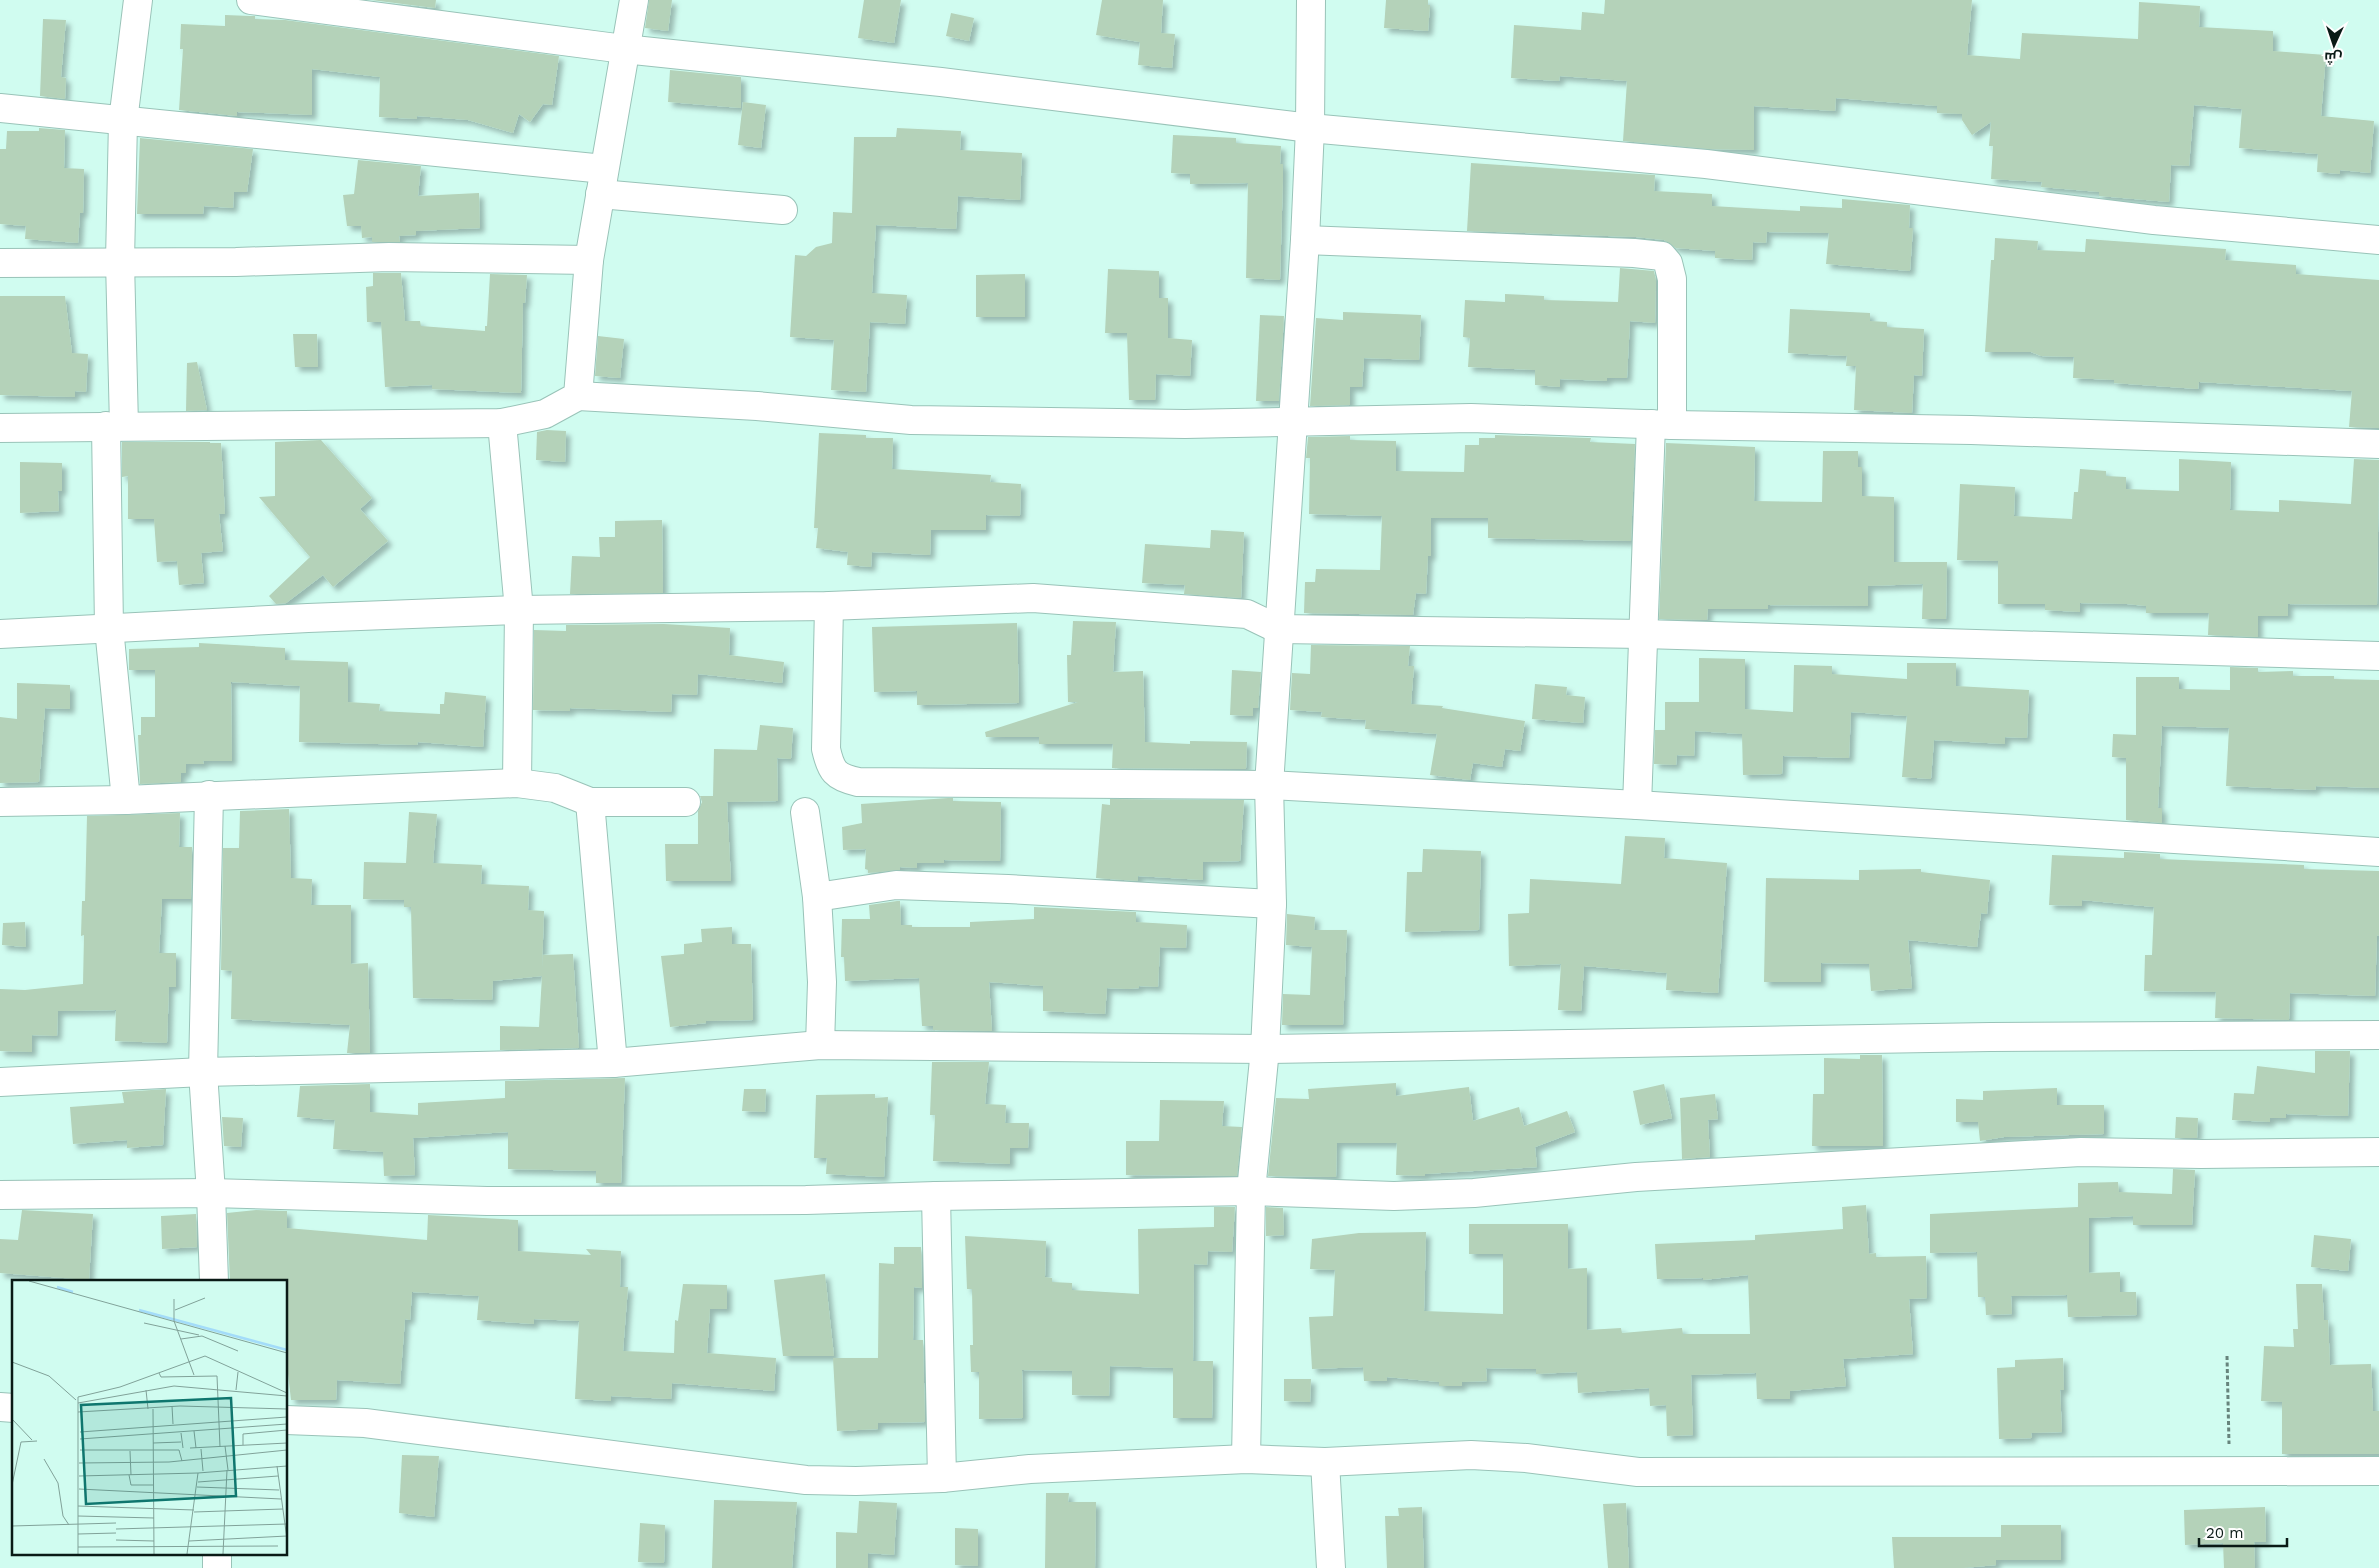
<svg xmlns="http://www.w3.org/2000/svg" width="2379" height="1568" font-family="'Work Sans',Cairo,sans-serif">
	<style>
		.building { fill: #b4d2b9; filter: url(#shadow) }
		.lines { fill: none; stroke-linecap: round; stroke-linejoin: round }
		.minor-casing { stroke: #99c3b8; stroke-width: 30 }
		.path { stroke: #67847c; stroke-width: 3; stroke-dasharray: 4 2.5; stroke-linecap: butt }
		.minor { stroke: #fff; stroke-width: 28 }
		.inset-river { fill: none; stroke: #a3dcf9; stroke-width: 2.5 }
		.inset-road { fill: none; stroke: #81a299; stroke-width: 1 }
		.view { fill: #0f766e; fill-opacity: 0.15; stroke: #0f766e; stroke-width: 2.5 }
		.inset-edge { fill: none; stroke: #0a1a16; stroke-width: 2.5 }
	</style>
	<defs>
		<filter id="shadow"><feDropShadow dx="4.5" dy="4.5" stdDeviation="2.5" flood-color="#0004"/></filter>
	</defs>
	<rect width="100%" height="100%" fill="#d0fcf0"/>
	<g class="building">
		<polygon points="371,0 436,0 435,8"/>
		<polygon points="649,0 672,0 668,31 645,28"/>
		<polygon points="864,0 901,0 894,43 858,38"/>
		<polygon points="1102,0 1163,0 1161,33 1175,34 1172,68 1138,65 1140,42 1096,35"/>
		<polygon points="1386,0 1428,0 1428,5 1430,5 1428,31 1384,28"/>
		<polygon points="1605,0 1972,0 1967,55 2020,59 2022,33 2138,39 2139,2 2200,6 2199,27 2273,31 2273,51 2326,55 2321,116 2374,121 2370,173 2340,170 2340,174 2317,172 2318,154 2239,148 2242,109 2194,105 2189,166 2171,165 2169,202 2099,196 2099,192 2041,187 2042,182 1991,179 1993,146 1989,146 1991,122 1972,135 1962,120 1962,114 1937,113 1937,106 1836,98 1835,111 1754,106 1754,150 1709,149 1623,141 1627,81 1560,76 1559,81 1511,78 1514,25 1581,30 1582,12 1604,14"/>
		<polygon points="951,13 974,18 969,41 946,36"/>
		<polygon points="225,15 250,16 255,16 255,19 285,20 559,56 552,105 543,104 530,122 519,114 513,133 468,120 417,116 417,119 379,117 380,77 312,69 312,115 237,112 237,116 179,110 183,49 180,49 181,24 225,26"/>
		<polygon points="43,19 66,20 61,77 66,78 65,99 40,96"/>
		<polygon points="670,70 741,77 741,108 668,102"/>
		<polygon points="743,102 766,105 761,148 738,145"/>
		<polygon points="39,128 65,130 64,168 84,169 83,213 80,213 78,243 25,239 26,226 0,224 0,149 6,149 7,131 39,131"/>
		<polygon points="897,128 961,131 960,150 1022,153 1020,200 958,196 956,229 876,225 872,293 907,295 905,324 870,322 866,392 831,390 834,340 790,337 795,255 806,256 816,247 832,243 833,212 852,213 854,137 896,137"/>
		<polygon points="1173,135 1236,138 1236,143 1281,146 1280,164 1283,164 1283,177 1280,280 1246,278 1248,183 1190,184 1190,174 1171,173"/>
		<polygon points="140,138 253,149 247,192 234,192 233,208 204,206 203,214 137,214"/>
		<polygon points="358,160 421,166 418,196 479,193 480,228 416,231 416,235 399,236 400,242 372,242 372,237 362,238 361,226 347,226 343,195 354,194"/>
		<polygon points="1471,163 1655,175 1654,191 1712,194 1712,206 1800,211 1800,206 1842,208 1842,199 1910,205 1909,228 1913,228 1910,271 1826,264 1829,233 1767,232 1766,243 1753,242 1752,260 1715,258 1715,251 1676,248 1664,240 1636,237 1467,231"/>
		<polygon points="1995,238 2038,241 2037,250 2085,252 2086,239 2226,249 2225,260 2296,265 2296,274 2379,280 2379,428 2349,427 2352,391 2199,382 2198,389 2114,383 2114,380 2073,378 2074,357 2041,356 2031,352 1985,352 1991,260 1994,260"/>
		<polygon points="1620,268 1654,271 1656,281 1655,323 1630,321 1627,378 1607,378 1607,381 1560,379 1560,387 1535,385 1535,370 1468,367 1470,338 1463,337 1465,300 1505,302 1505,294 1544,296 1544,300 1618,302"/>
		<polygon points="1108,269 1159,271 1159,298 1168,298 1168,338 1192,340 1190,376 1156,374 1155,400 1129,400 1127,333 1105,333"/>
		<polygon points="373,273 401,273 405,321 420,321 421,326 485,331 485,326 487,326 490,274 527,275 525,303 523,303 521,393 432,389 432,385 385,387 381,322 367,322 366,287 373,286"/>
		<polygon points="1025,274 1025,317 976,317 976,275"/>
		<polygon points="0,296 65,296 72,353 88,354 86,392 75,391 75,397 0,395"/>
		<polygon points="1790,309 1870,313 1870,321 1887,322 1887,327 1924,329 1922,376 1914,375 1912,413 1854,410 1856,366 1846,366 1847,356 1788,353"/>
		<polygon points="1343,312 1421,315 1419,360 1364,358 1362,387 1350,387 1350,405 1310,406 1316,318 1343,320"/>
		<polygon points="1260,315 1284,316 1279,401 1256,401"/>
		<polygon points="293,334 317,334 318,367 295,367"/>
		<polygon points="598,336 624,339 620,378 595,376"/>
		<polygon points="197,362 207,410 186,411 187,363"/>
		<polygon points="547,430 566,431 565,462 536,460 537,432"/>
		<polygon points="819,433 866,435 866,438 893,438 892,469 991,475 990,482 1021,484 1020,516 986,515 986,530 931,530 930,555 872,552 871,567 847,565 848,552 816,548 818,528 814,528"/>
		<polygon points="1495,435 1591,438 1590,442 1635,444 1631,541 1488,538 1488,518 1431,518 1431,556 1428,556 1426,594 1416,593 1413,615 1304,613 1305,582 1315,582 1316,569 1380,570 1382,516 1309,514 1310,458 1306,458 1308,437 1350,436 1350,440 1396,441 1396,471 1464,472 1465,445 1479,445 1479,438 1495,438"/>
		<polygon points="321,440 372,498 360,509 388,541 333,587 323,575 286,603 276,604 269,596 310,557 259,497 275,496 275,442"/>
		<polygon points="122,442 210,442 210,443 221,443 225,514 219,514 223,551 201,553 204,583 179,585 177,561 157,562 154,519 128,519 128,476 122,477"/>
		<polygon points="1666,443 1755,447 1754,501 1822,502 1823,451 1858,451 1858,467 1862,467 1862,496 1894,497 1894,562 1947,562 1946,619 1922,619 1923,584 1868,586 1868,606 1768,605 1768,609 1708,609 1707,620 1659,619"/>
		<polygon points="2179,459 2231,462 2230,510 2279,512 2279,500 2351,504 2354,459 2379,460 2377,605 2288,604 2288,616 2258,616 2258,637 2208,635 2209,613 2146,613 2146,606 2127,604 2080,603 2080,612 2045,610 2045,604 1998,604 1998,561 1957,560 1960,484 2015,487 2014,516 2072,519 2074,492 2078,492 2080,469 2106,471 2106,476 2126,477 2126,489 2179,491"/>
		<polygon points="20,462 62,463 62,491 58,491 59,511 20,513"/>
		<polygon points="662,520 663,593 570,594 572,556 600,557 599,537 615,537 615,521"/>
		<polygon points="1211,530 1244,532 1241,598 1184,594 1185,585 1142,583 1145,544 1210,548"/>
		<polygon points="1073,621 1116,622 1113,672 1143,671 1145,742 1190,744 1190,741 1247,742 1246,769 1112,768 1113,744 1039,744 1039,737 986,737 985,732 1078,702 1068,702 1067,655 1071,655"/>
		<polygon points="1017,623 1019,703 917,705 917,691 874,692 872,627"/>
		<polygon points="664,624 730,628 729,655 784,662 782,683 698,674 697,695 672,694 671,712 570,708 570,711 533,710 534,630 566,631 566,625"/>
		<polygon points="199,643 285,648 285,660 348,662 348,702 380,704 379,711 440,714 440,704 444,704 445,692 486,696 483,747 418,742 417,745 299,742 300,686 231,682 232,761 203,761 204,764 186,764 186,773 181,773 181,782 140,784 138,735 141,735 141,717 155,717 155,670 129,670 129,649 199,647"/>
		<polygon points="1311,645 1410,646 1408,666 1414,666 1411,704 1443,706 1442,708 1525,721 1520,751 1505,749 1502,767 1473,763 1470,780 1430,775 1437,734 1365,729 1366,720 1321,717 1322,712 1290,710 1292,673 1310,674"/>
		<polygon points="1699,658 1745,659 1745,709 1793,712 1794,665 1832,666 1832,674 1907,679 1907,663 1956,663 1956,686 2029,690 2027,738 2005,737 2005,744 1934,740 1931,779 1902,777 1907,716 1851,712 1849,758 1783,756 1782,774 1743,775 1742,734 1695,731 1694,756 1677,755 1676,765 1654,764 1655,730 1665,730 1665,702 1699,702"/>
		<polygon points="2230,667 2258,668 2258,672 2293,671 2293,676 2334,676 2334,679 2379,680 2379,788 2316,786 2315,790 2226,786 2229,728 2162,726 2158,808 2162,808 2162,823 2126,820 2126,758 2112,757 2113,734 2136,735 2136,677 2179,677 2179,689 2230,690"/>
		<polygon points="1232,670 1261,672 1258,708 1253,708 1253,716 1230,715"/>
		<polygon points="17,683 70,685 70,709 45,708 39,782 0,783 0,717 17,719"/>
		<polygon points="1535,684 1567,687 1566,695 1585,697 1583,723 1532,719"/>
		<polygon points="760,725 793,728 791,759 777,758 778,801 727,802 731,881 666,881 665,844 698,844 698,811 702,802 700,796 713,796 714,749 757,750"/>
		<polygon points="948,798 953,798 953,801 1001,802 1000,861 944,860 944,863 917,863 917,868 900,867 900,870 868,873 868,870 865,869 866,849 843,850 842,827 862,823 861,804"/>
		<polygon points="1110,799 1244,800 1240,861 1203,862 1203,880 1138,876 1138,881 1096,878 1102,804 1110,805"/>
		<polygon points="289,809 291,878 312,879 311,905 351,905 351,964 368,963 370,1053 347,1053 350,1025 231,1019 232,971 221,970 223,848 239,848 240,811"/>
		<polygon points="409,812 437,814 433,863 482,865 481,884 529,886 528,910 544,911 542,969 543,955 573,954 579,1048 500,1050 500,1026 539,1027 542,976 493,981 492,1000 413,998 411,907 404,907 404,900 363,899 364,862 406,863"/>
		<polygon points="180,813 179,847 192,847 191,899 162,899 159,953 176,953 176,987 169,987 167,1043 115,1041 116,1010 58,1011 57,1036 32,1035 32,1052 0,1051 0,989 25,990 83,984 84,935 81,936 82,901 85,901 87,816"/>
		<polygon points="1625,836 1665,838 1664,858 1727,863 1718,993 1666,990 1667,973 1584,966 1581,1011 1558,1010 1561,964 1509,966 1508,914 1529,913 1530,879 1621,884"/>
		<polygon points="1423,849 1481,851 1479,930 1405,932 1407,872 1422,872"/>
		<polygon points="2124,852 2160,854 2160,859 2304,865 2304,869 2379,871 2379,936 2377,935 2375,996 2290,993 2289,1020 2215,1018 2216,992 2144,991 2145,955 2152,955 2154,907 2082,900 2082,906 2049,905 2052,855 2124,858"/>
		<polygon points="1921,869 1921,872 1990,880 1987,914 1981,913 1977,947 1908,940 1912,988 1871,991 1869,964 1821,963 1821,982 1764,982 1766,878 1859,880 1859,870"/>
		<polygon points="897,901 900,901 901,925 912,925 912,927 970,927 970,922 1034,919 1034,907 1136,912 1136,922 1187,925 1186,948 1160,947 1158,987 1139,986 1139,988 1128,989 1107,988 1105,1014 1043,1011 1043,986 989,982 992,1031 933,1030 933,1026 922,1026 919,978 845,981 844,957 841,957 842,919 870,919 869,905"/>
		<polygon points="1287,914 1315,917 1314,930 1347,930 1343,1025 1282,1025 1283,994 1310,995 1312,947 1286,945"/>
		<polygon points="25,922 26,947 2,945 3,923"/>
		<polygon points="732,927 732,944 751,944 753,1020 706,1021 706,1023 670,1027 661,956 684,954 684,944 702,942 701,929"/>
		<polygon points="2315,1051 2350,1051 2348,1116 2286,1114 2286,1118 2270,1118 2270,1122 2232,1120 2234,1093 2254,1094 2257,1066 2315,1073"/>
		<polygon points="1860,1055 1882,1055 1883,1146 1812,1146 1813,1094 1824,1094 1824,1058 1860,1059"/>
		<polygon points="932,1062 989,1062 985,1104 1006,1105 1005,1123 1029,1123 1028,1148 1010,1148 1010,1164 933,1161 935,1115 930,1115"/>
		<polygon points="625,1078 621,1183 596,1183 596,1171 508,1169 508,1132 413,1138 415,1175 384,1176 383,1152 333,1149 335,1120 297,1117 300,1086 370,1084 370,1112 418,1115 418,1103 505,1098 505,1081"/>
		<polygon points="1396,1083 1396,1096 1469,1087 1473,1121 1519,1107 1524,1126 1567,1111 1575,1132 1535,1147 1537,1167 1425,1174 1425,1176 1396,1175 1397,1143 1337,1143 1336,1177 1268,1176 1276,1098 1309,1099 1308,1089"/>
		<polygon points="1664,1084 1672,1118 1640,1125 1633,1091"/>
		<polygon points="2057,1088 2057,1105 2104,1105 2104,1134 2004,1137 1980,1141 1978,1122 1956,1122 1956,1099 1983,1100 1983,1091"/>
		<polygon points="166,1089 163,1145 127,1148 127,1140 73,1144 70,1107 124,1103 122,1092"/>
		<polygon points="744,1089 766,1089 765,1112 742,1111"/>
		<polygon points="875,1094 875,1098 888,1097 884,1177 826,1174 827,1158 814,1158 816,1095"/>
		<polygon points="1715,1094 1718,1119 1708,1120 1710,1157 1682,1159 1680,1098"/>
		<polygon points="1160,1100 1224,1101 1222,1126 1242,1127 1237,1176 1126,1175 1126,1141 1159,1141"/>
		<polygon points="222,1117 243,1118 241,1147 224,1146"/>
		<polygon points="2176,1117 2198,1118 2197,1138 2175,1138"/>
		<polygon points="2173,1169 2195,1170 2192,1225 2133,1225 2133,1216 2089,1218 2089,1273 2120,1272 2120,1292 2136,1292 2137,1315 2068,1317 2067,1295 2011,1296 2012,1314 1986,1315 1985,1297 1978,1297 1977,1252 1930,1253 1930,1214 2078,1207 2078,1183 2118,1182 2119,1192 2172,1194"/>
		<polygon points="1866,1205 1869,1254 1876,1253 1876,1257 1926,1256 1927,1298 1909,1299 1913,1354 1843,1359 1846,1386 1790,1391 1790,1399 1757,1399 1756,1373 1691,1375 1693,1435 1667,1436 1666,1405 1650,1406 1649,1388 1578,1393 1577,1372 1536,1374 1536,1369 1486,1368 1487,1381 1462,1382 1462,1386 1439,1386 1439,1382 1387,1377 1387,1381 1364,1381 1363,1367 1312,1369 1309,1317 1333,1316 1335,1270 1310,1269 1312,1239 1359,1233 1426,1232 1424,1311 1503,1314 1503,1254 1469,1254 1469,1224 1568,1224 1568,1269 1587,1268 1587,1330 1621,1328 1622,1333 1682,1328 1683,1334 1750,1334 1748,1275 1703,1280 1703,1278 1657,1279 1655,1244 1755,1240 1755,1235 1843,1229 1842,1207"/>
		<polygon points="1214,1207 1235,1207 1232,1252 1208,1251 1207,1265 1194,1264 1193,1361 1213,1361 1212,1418 1173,1418 1173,1368 1110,1366 1109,1396 1072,1395 1072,1371 1022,1370 1023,1418 979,1419 979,1372 971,1372 970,1345 973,1345 972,1289 967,1289 965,1236 1046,1241 1045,1277 1052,1278 1052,1282 1072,1283 1072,1290 1139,1294 1138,1229 1214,1227"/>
		<polygon points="1266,1207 1283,1208 1284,1235 1266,1236"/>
		<polygon points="22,1210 93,1214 89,1280 0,1273 0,1239 18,1240"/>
		<polygon points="256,1210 287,1211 287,1228 427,1240 428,1215 518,1220 518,1251 591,1255 586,1249 621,1251 620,1287 628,1287 623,1351 674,1353 675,1320 678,1321 683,1284 727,1285 727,1309 710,1309 707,1353 776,1358 774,1391 672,1383 671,1399 611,1396 611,1401 575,1399 579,1321 534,1319 534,1324 477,1320 479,1296 412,1292 410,1320 405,1319 400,1384 337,1380 336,1400 291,1400 286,1356 286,1282 230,1282 227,1213"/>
		<polygon points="196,1214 197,1247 162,1249 161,1216"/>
		<polygon points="2314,1235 2351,1239 2348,1271 2311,1267"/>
		<polygon points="894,1247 921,1247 922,1288 914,1287 913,1340 923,1340 923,1342 925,1422 878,1423 878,1429 837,1431 833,1358 878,1358 879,1263 894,1264"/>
		<polygon points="825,1274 834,1356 783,1356 774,1280"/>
		<polygon points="2296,1284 2322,1284 2324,1320 2328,1320 2330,1365 2371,1364 2373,1411 2379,1411 2379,1454 2282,1454 2282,1402 2261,1401 2264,1346 2294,1347 2293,1329 2298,1329"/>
		<polygon points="2063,1358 2064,1390 2060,1390 2062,1432 2031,1433 2032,1438 1999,1439 1997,1368 2015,1367 2015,1360"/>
		<polygon points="1284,1379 1311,1379 1310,1402 1284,1401"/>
		<polygon points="402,1455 439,1456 434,1517 399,1513"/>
		<polygon points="1046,1493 1069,1493 1068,1502 1096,1502 1095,1568 1045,1568"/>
		<polygon points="714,1500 797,1502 792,1568 712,1568"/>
		<polygon points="859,1501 897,1503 894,1555 868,1553 868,1568 836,1568 836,1532 857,1533"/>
		<polygon points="1626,1503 1629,1568 1608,1568 1603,1504"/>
		<polygon points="1422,1507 1424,1568 1387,1568 1385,1516 1399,1516 1398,1508"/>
		<polygon points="2265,1507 2266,1542 2254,1542 2255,1568 2224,1568 2223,1543 2185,1545 2184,1510"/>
		<polygon points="640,1523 665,1525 664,1563 638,1562"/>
		<polygon points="2001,1525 2061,1525 2061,1560 1996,1560 1996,1565 1963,1568 1894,1568 1892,1537 2001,1537"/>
		<polygon points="955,1528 978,1529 978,1566 955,1565"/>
	</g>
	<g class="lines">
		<defs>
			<g id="minor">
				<polyline points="251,0 624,49 941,82 1310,128 1706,164 2154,220 2379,240"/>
				<polyline points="0,108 604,169"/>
				<polyline points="600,194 783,210"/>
				<polyline points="1305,240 1634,253 1662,256 1668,263 1672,279 1672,425"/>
				<polyline points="0,263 236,262 389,257 589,260"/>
				<polyline points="578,396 757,406 911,420 1185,424 1471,418 1672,425 1971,430 2379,444"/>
				<polyline points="502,423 519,610 517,783"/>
				<polyline points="106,426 109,628 126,800"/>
				<polyline points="124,426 120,261 123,121 138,0"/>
				<polyline points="0,428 502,423 545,414 578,396 589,260 634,0"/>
				<path d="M829,606l-3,143c5,22 9,28 32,33l411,3 368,20 742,47"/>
				<polyline points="0,634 308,618 519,610 829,606 1033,598 1247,614 1278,629 1643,634 2379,656"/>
				<polyline points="209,795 203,1072 211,1193 214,1282"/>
				<polyline points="0,802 126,800 517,783 555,788 590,802 686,802"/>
				<polyline points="590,802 613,1063"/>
				<polyline points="1637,805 1651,424"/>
				<polyline points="805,812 817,897 822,982 820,1045"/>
				<polyline points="817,897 896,885 1008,889 1272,904"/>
				<polyline points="0,1082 203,1072 613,1063 820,1045 1265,1049 1990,1037 2379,1035"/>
				<polyline points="0,1195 211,1193 487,1201 806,1200 936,1196 1251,1191 1394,1196 1474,1193 1636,1177 2081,1152 2201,1154 2379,1152"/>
				<polyline points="936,1196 942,1478"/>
				<polyline points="0,1407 14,1408"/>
				<polyline points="286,1420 365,1423 806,1480 856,1481 942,1478 1030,1469 1246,1459 1325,1462 1471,1455 1526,1458 1638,1472 2379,1471"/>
				<polyline points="1246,1459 1251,1191 1265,1049 1272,904 1269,785 1305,240 1310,128 1311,0"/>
				<polyline points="1325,1462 1331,1568"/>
				<polyline points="217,1568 217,1554"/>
			</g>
		</defs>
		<use href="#minor" class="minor-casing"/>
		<polyline class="path" points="2227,1356 2229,1444"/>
		<use href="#minor" class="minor"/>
	</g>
	<g transform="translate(12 1280)">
		<rect width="275" height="275" fill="#d0fcf0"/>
		<path class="inset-river" d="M45,7l16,5M127,30l148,40"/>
		<path class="inset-road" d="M17,1l258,72M162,19v22l20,54M163,30l30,-12M132,43l55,12M169,59l21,-3 36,15M0,82l37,14 27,24M147,93l2,4 56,-1 3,71M134,110l2,19M224,110l2,-18M66,123l96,-17 113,10M160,126l1,18M141,129l1,145M66,132l102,-6 107,3M0,139l20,21M182,151l2,17M68,152l207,-15M169,153l2,15M68,159l207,-15M141,163l28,-1M231,165v-11l44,-4M213,166l3,24M178,168l97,-5M189,169l2,22M68,170h99l3,11M118,171l1,24M32,179l14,24 5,33 6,9M67,183l90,-1 118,-12M265,186l10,73M117,195l2,10h22M67,196l119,-3M186,202l80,-6M0,205l9,-43 16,-1M185,207l82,3M67,209l202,10M66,226l116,4M182,232l89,-3M66,236l76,2M0,246l104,-3M104,249l171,-5M66,254l38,-1M104,260l38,1M177,261l98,-5M66,267l200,-1M66,274v-157l42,-10 85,-31 82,37M175,274l11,-81 89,-7M211,274l4,-84"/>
		<path class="view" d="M219,118l5,98 -150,8 -5,-99z"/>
		<rect width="275" height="275" class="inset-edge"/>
	</g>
	<g transform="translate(2334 45) rotate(183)" stroke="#fefefe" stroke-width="4" paint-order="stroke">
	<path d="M0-4L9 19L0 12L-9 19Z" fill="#0a1a16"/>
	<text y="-8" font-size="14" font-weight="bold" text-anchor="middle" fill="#0a1a16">ش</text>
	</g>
	<path d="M2199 1538v8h88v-8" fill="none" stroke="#0a1a16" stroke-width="2.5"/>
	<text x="2206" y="1538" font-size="15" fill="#0a1a16" stroke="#fefefe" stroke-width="4" paint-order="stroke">20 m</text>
</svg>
